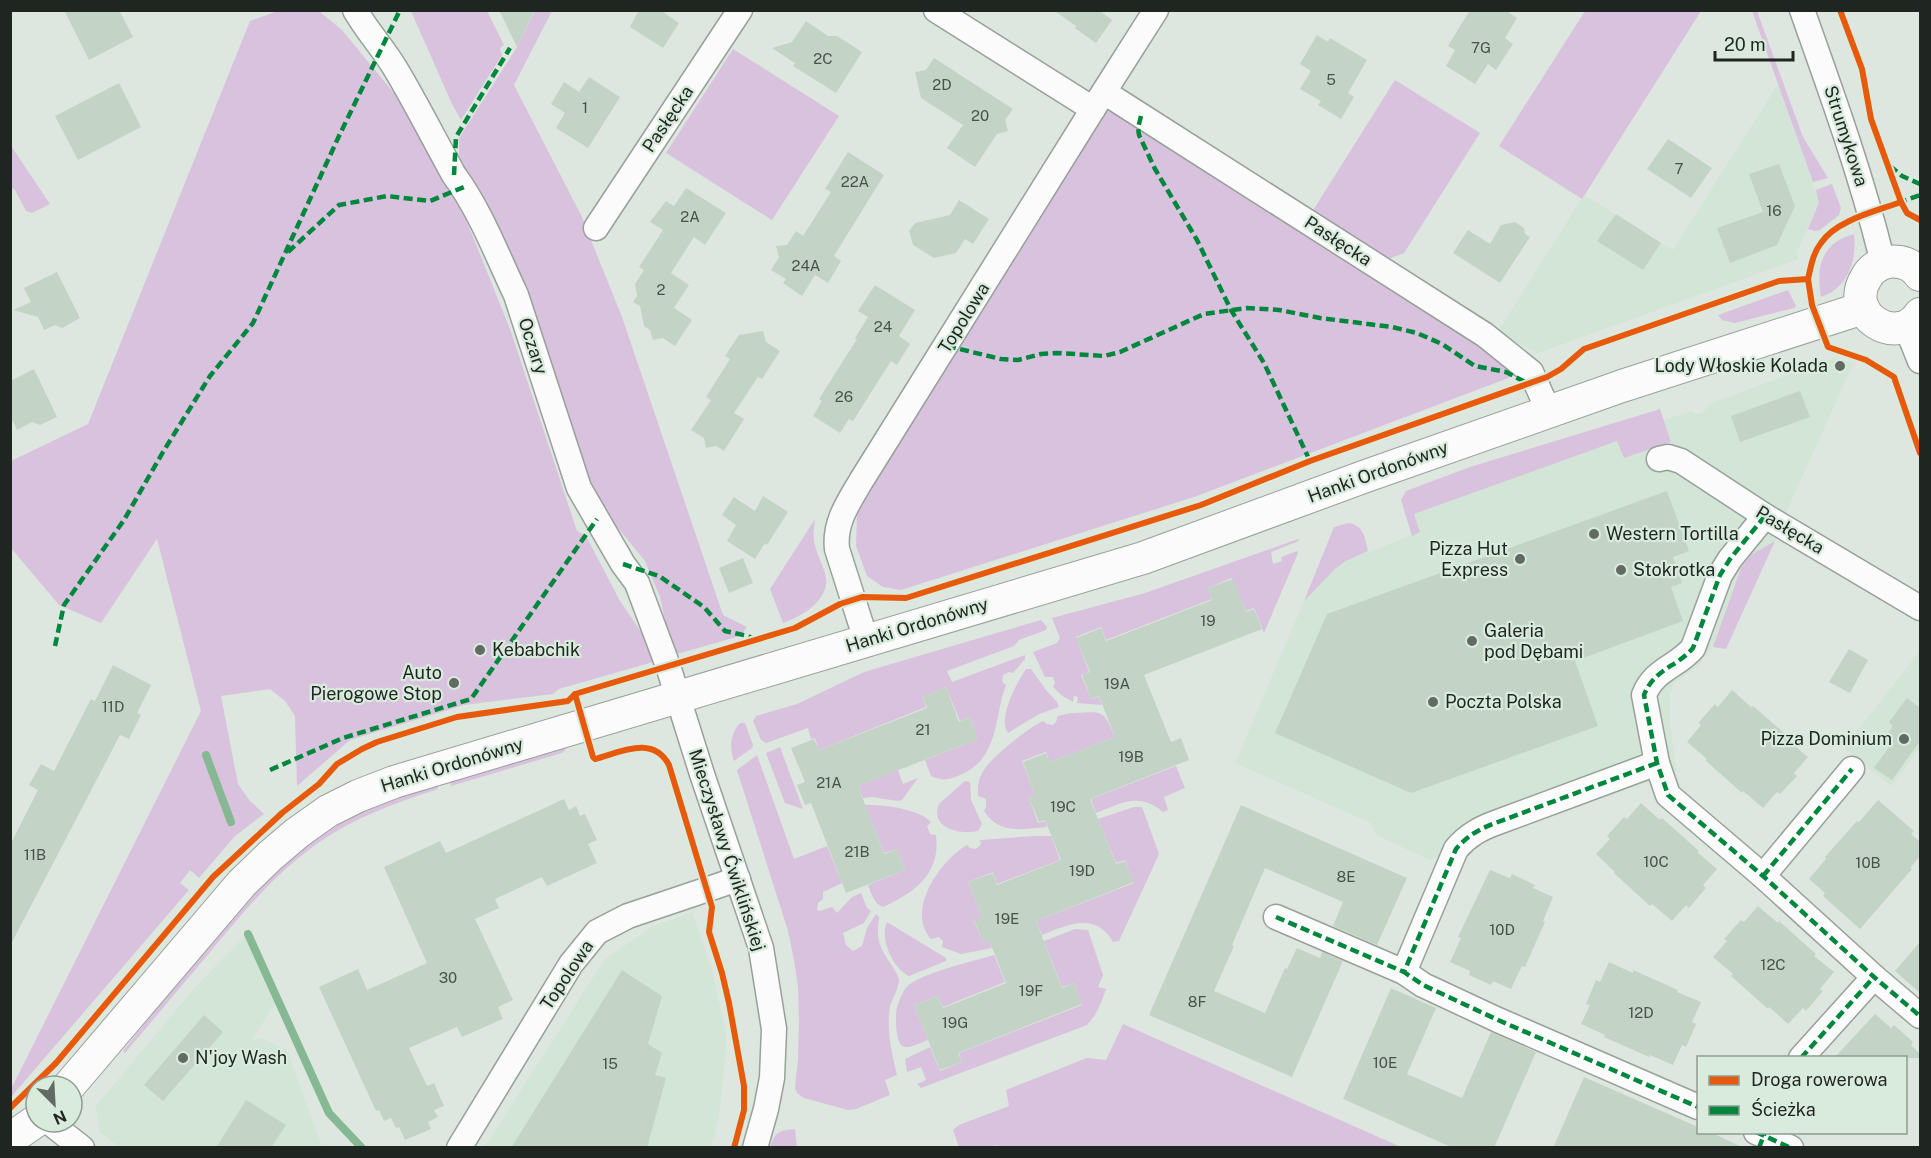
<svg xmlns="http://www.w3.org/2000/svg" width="1931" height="1158" font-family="'Public Sans',sans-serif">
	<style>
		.built { fill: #d2e5d6 }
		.green { fill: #d9c2dd }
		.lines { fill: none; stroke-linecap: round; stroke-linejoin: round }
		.stream { stroke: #87b894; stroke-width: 8 }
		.building { fill: #c3d4c7 }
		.minor-casing { stroke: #98a09a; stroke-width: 27 }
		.tertiary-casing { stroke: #98a09a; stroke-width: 34 }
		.minor { stroke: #fafbfa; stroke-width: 24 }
		.tertiary { stroke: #fafbfa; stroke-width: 32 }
		.quiet { stroke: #00873e; stroke-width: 4.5; stroke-dasharray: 9 4.5; stroke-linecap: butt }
		.cycleway-casing { stroke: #d9ebdc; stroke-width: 10 }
		.cycleway { stroke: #e8590c; stroke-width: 6 }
		.poi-dot { fill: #626a64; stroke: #d9ebdc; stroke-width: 2 }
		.labels { text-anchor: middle; stroke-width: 4.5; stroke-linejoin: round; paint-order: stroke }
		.number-label { font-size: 15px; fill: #48524a }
		.street-label { font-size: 18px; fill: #1f2621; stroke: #d9ebdc }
		.poi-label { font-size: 18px; fill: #1f2621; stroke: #d9ebdc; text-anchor: start }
	</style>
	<rect width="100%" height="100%" fill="#dde7df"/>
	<g class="built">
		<polygon points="1778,84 1820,203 1796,253 1799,259 1538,353 1519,344 1498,331 1584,195 1673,250"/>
		<polygon points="1834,358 1853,364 1789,506 1775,541 1762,548 1741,568 1713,647 1698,666 1674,683 1670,694 1670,721 1676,772 1430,860 1376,835 1371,823 1235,763 1304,601 1336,568 1346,561 1420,532 1414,514 1618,440 1624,458 1671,442 1663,420 1692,411 1696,414 1701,413 1706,409 1709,404"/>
		<polygon points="1920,651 1920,748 1891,786 1844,748"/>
		<polygon points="692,912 711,967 727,1038 719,1117 711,1147 484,1148 605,959 652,927"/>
		<polygon points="246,935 275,1003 252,1040 261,1038 287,1050 322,1147 120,1147 99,1132 96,1106 197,985"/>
	</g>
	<g class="green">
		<polygon points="278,11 319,11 342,30 397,97 457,197 510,329 577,531 586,536 620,601 660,660 559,689 553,694 464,705 350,740 297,786 295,716 285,701 270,689 221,696 238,784 250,801 264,814 235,836 199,878 190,870 180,883 189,890 11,1097 11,1089 201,711 157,539 101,623 59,605 11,548 11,461 88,424 250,21"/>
		<polygon points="411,11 487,11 504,45 500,48 502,55 461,120 452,104"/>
		<polygon points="535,11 552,11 514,85 581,215 599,260 622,317 723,615 747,627 740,636 677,654 671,647 660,597 645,561 590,494 459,164 459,138 517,47"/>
		<polygon points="1585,11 1701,11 1582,199 1499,146"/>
		<polygon points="1752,11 1757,11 1803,137 1828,178 1813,182"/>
		<polygon points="733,49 839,116 772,220 666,153"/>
		<polygon points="1395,80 1480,133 1404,253 1388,259 1312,212"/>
		<polygon points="1112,110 1484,346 1519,374 1194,497 901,590 883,587 867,576 856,546 857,515 874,478 1101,115"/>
		<polygon points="10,146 11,146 50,204 32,213 26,211 15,190 11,187"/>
		<polygon points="1832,184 1841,208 1839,215 1820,230 1815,231 1808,229 1819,203 1816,190"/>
		<path d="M1854,234c3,26 -6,54 -33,63 -5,-30 0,-54 33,-63z"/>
		<polygon points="1788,290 1796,306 1794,308 1735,323 1722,320 1718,315"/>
		<polygon points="1660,409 1671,442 1624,458 1617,441 1414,514 1420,532 1412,536 1401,500 1406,491 1470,467"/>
		<path d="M815,519c-1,7 -2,16 -1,23 3,13 10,24 12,36 3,23 -26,39 -43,45l-13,-34z"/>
		<path d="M1348,523c16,2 17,15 20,28l-22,10 -10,7 -32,33 30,-74z"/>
		<polygon points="1298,539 1299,541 1271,552 1273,564 1282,561 1281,557 1297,551 1298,553 1264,633 1254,608 1246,611 1232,578 1208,588 1212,599 1106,640 1101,627 1076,637 1089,672 1081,675 1091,699 1099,697 1102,705 1077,703 1078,697 1074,696 1073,702 1061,695 1053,687 1055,683 1053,677 1045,677 1033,652 1057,643 1060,638 1052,618 1145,593"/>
		<polygon points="1775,541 1726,649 1713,647 1741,568 1751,555"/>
		<path d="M1041,620l6,7 -1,3 -27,10 -5,6 -67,25 5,11 73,-27v4l-12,14 -4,-1 -6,3 -1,7 4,3c-13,35 -6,74 -48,91 -11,4 -16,5 -27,0l-6,-16 53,-21 -8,-22 -10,4 -14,-34 -24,10 4,10 -107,43 -4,-12 -4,1 -3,-11 -42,15 -5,-3 -8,-19 3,-5 41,-12 67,-32z"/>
		<path d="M1026,669h5l15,21 11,12 2,5 -20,7 -31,19c-11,-14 9,-51 18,-64z"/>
		<path d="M1071,713c31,0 31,-7 44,24l-65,25 -4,-10 -24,9 13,34 -6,3 9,25 7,-2 2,6c-24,2 -48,8 -63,-16l2,-4v-8l-8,-3c0,-9 0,-16 4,-23 7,-14 46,-45 61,-52l4,3 6,1 3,-3 2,-6z"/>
		<path d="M740,723h5l8,22 -1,3 -18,13c-5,-14 -4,-27 6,-38z"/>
		<polygon points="564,747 566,750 562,753 451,786 450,782 451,780"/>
		<polygon points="780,747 803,809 785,803 766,753"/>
		<path d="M757,755l37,104 33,-13 15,37 -19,9v7l-5,4 -1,7 3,1 12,-4 5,6 15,-16 9,-4 6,15 4,3 -7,12 -21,10 3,12 7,6 9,-5 5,-18 9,-14 3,3c0,6 -2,13 -1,19 2,17 16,29 21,43 0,10 -7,19 -9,28 -4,22 2,47 7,68l-12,5 5,15 -34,14 -8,1 -44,-12 -7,-5 -2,-5 3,-29 1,-39 -1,-33 -4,-27 -6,-29 -51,-161z"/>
		<path d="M1176,766l9,22 -21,9 4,13 -5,2c-25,-20 -40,-9 -67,1l-5,-14z"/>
		<polygon points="898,770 903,784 918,778 902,800 898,801 872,797 863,798 858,786"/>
		<path d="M965,781l5,1 1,18 11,24 -4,7c-18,4 -49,-3 -39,-27z"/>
		<path d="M434,785l4,1v3c-46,15 -88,30 -128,60 -38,28 -69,66 -99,102 -29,34 -57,68 -86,102l-2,-2 52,-65 70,-82 28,-30 30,-25 45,-31 28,-13z"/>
		<path d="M865,805c17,-1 55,4 66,17l-4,4 3,8 6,1c5,39 -21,57 -53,72 -9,-3 -12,-14 -15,-22l37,-15 -8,-21 -13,4z"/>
		<path d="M1134,807h8l17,47 -40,87 -6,1c-17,-31 -46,-17 -71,-7l-6,-14 98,-38 -9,-23 -9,3 -18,-44z"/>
		<path d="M1034,836h17l9,24 -63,24 -4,-12 -25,10 14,35 -8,4 9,21 6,-2 3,8 -31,6 -19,-7 1,-6 -4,-4 -8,2c-26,-29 10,-79 36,-94l3,3 6,1 5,-5 -1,-4z"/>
		<path d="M887,922l59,36v3l-37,15c-16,-7 -30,-38 -22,-54z"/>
		<path d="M1075,929l13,1 15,45 -5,12 8,2c-5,14 -9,26 -19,36l-166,63 -4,-4 9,-4 -5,-13 -14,5 -2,-13 25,-12 10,24 22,-9 -3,-9 123,-48 -8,-22 -12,4 -18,-46z"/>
		<path d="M994,955l11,27 -62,25 -5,-11 -24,9 14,35c-6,2 -17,8 -23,7 -10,-1 -10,-31 -8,-39 2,-8 6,-19 13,-24 17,-12 63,-23 84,-29z"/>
		<polygon points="1123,1024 1401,1147 997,1148 996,1145 990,1147 959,1147 953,1130 959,1125 1009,1106 1006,1090 1087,1058 1106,1060"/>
		<path d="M795,1129l2,18h-27c5,-15 10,-17 25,-18z"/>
	</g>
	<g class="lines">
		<g class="stream">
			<polyline points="206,755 231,822"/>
			<polyline points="248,934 329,1113 362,1148"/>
		</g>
	</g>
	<g class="building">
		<polygon points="64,10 119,10 133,37 89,60"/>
		<polygon points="499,10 535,10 517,47"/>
		<polygon points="639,10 660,10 679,23 663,48 630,27"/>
		<polygon points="1053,10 1099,10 1112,20 1096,43 1075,28 1076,26"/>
		<polygon points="1470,10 1505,10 1517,18 1505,38 1513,44 1496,70 1488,64 1475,84 1446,66 1455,50 1448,46"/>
		<polygon points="806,21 828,36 837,36 862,52 836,93 793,66 795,63 772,48 792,42"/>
		<polygon points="1317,35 1328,42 1330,38 1367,60 1348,93 1354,97 1341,119 1318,105 1321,101 1300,89 1311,71 1300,64"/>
		<polygon points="934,58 1013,109 1005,120 1008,131 997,134 975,167 947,148 963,125 921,98 915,72 926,70"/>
		<polygon points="589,77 620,97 588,148 556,128 565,113 551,104 564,82 579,92"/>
		<polygon points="119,83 141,127 78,160 55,116"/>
		<polygon points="1668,139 1712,168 1691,198 1647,169"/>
		<polygon points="848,152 884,175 834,256 841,261 828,283 815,275 802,296 783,283 786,279 771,270 779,257 776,246 787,245 796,231 803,236 831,192 825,189"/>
		<polygon points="1779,164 1795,206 1777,245 1730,263 1717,228 1763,212 1749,174"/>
		<polygon points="686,188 726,213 705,245 694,237 671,273 689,285 674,308 692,320 675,346 663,338 653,340 650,330 644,326 640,306 633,302 637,296 635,284 644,270 639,267 663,230 650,222 666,201 674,206"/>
		<polygon points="959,200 989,219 973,244 965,239 956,253 934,258 913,245 909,231 915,223 950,215"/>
		<polygon points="1616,214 1661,243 1643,270 1597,241"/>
		<polygon points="1515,222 1524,228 1525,234 1530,237 1500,283 1453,253 1468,230 1490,244 1501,225"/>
		<polygon points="57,272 80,318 62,328 55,325 44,330 38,317 13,310 31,302 24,288"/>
		<polygon points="875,285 915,310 899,336 910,344 897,365 891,361 853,421 849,419 840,433 813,416 822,401 819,399 857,339 855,338 868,317 858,311"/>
		<polygon points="763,331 766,342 780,351 762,379 758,377 734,413 744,419 724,451 716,446 706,448 704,438 691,430 711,400 706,397 730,359 725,356 739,335"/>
		<polygon points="34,369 57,417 40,425 32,422 17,430 10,415 10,381"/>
		<polygon points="1800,391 1810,417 1740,442 1731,416"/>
		<polygon points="1667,491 1689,551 1673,557 1682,583 1671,587 1683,621 1575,661 1598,726 1411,793 1275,733 1327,614"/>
		<polygon points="763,496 788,512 767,545 765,543 755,559 727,541 736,525 722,515 734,497 755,511"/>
		<polygon points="743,558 753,583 729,593 719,568"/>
		<polygon points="1233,579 1246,612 1254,609 1262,629 1144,675 1171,742 1181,738 1189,760 1090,799 1116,864 1125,861 1134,882 1036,921 1062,988 1074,983 1082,1004 958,1053 962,1062 940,1070 914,1005 938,996 943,1008 1006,983 989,940 983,942 974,920 982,917 968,882 993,873 997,885 1061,860 1045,820 1039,822 1029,798 1035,795 1023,762 1046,753 1050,762 1115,737 1099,696 1091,699 1082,675 1090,672 1076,638 1101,628 1106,641 1212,600 1208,588"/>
		<polygon points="1849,649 1868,660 1850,693 1829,682"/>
		<polygon points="113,665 151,685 137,713 141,715 129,739 120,735 10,946 10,845 38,790 29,785 41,764 54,771 91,699 95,701"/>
		<polygon points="946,687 959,722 970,717 978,739 858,786 884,854 897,849 905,870 846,893 811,803 805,805 797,785 805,782 791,748 814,739 819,750 927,708 922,697"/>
		<polygon points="1732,690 1751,707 1753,706 1790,738 1788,740 1808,757 1794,773 1797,776 1780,794 1777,792 1763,808 1743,791 1742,793 1705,760 1707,759 1687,742 1701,725 1698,723 1715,704 1718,707"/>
		<polygon points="1907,698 1920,708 1920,741 1892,780 1874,768 1892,743 1885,737 1893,726 1889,722"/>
		<polygon points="564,799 569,810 576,806 580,816 585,814 597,840 588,844 597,863 547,886 542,877 495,899 499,908 475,919 513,1000 498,1007 503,1019 462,1037 457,1027 409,1048 427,1086 434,1083 444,1106 434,1110 438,1117 428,1122 431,1129 405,1140 399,1127 396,1128 391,1118 384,1121 379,1110 376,1111 319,987 358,969 367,990 427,963 384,867 440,841 446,853"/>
		<polygon points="1878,800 1914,831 1911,834 1920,842 1920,856 1910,868 1912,869 1860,929 1823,896 1825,893 1809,879 1826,859 1825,857 1857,821 1859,822"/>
		<polygon points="1641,803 1660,820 1662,818 1699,851 1697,852 1717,869 1703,885 1706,888 1689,908 1686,905 1672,921 1652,904 1650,906 1614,873 1615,872 1596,854 1610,839 1607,836 1624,817 1627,819"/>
		<polygon points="1241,805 1407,878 1377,945 1333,926 1343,902 1265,868 1232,945 1234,946 1214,991 1265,1013 1285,968 1287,969 1297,948 1320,958 1322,952 1343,961 1292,1077 1149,1015"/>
		<polygon points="1490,870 1510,878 1512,874 1535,885 1533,888 1553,897 1543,921 1545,922 1525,967 1522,966 1511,989 1493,981 1491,985 1469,975 1470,971 1450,962 1461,938 1458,937"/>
		<polygon points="1758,906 1778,923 1779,921 1816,954 1814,956 1834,972 1820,989 1823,991 1806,1011 1803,1008 1788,1024 1769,1007 1768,1009 1731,976 1733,974 1713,957 1727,941 1724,939 1741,920 1744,922"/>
		<polygon points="1920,942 1920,993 1895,971"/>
		<polygon points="1609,962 1633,973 1633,970 1678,990 1677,992 1701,1002 1692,1022 1696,1024 1686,1047 1682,1045 1673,1065 1650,1055 1649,1057 1604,1037 1605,1035 1581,1024 1590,1005 1586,1004 1596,980 1600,982"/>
		<polygon points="622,970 662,996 648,1044 662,1053 655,1075 666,1078 647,1148 511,1148"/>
		<polygon points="1391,988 1436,1008 1407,1074 1462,1098 1491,1032 1536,1052 1494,1148 1453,1148 1343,1099"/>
		<polygon points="1875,1014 1891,1028 1894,1025 1913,1042 1911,1045 1920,1054 1920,1058 1834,1058"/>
		<polygon points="204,1015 223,1032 163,1101 144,1085"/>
		<polygon points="1584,1077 1698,1127 1698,1132 1710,1132 1744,1148 1553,1148"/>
		<polygon points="246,1100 286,1125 271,1148 216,1148"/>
	</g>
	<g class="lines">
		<defs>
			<g id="minor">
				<path d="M355,10c12,21 28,38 40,58 21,35 39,71 59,107 26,35 43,80 62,120l63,193 44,76 14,19 31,83 34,108 59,174 13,81 -2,49 -6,31 -11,39"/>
				<polyline points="936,10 1093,109"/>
				<path d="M1802,10c30,84 60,167 81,253"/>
				<polyline points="1104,92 1485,335 1531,372 1549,412"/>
				<polyline points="596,228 740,10"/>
				<polyline points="1906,326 1920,361"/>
				<polyline points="1659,459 1668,457 1681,461 1765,516 1920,608"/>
				<path d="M1765,516l-35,43 -10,16 -27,73c-16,19 -39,21 -49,47l13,68 11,32 95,81 111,101 46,39"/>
				<path d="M866,640l-29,-91c-3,-26 11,-46 24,-68l232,-372 63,-99"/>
				<path d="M1657,763l-159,59c-17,6 -30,13 -42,27l-52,123 19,13 75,35 200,87"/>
				<polyline points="1763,876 1852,769"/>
				<polyline points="1276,917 1404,972"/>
				<polyline points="1801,1058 1874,977"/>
				<polyline points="49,1122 82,1148"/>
				<polyline points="1756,1132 1791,1148"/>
				<polyline points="459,1148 571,964 597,932 628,916 738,879"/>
			</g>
			<g id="tertiary">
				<path d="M1920,275c-8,-11 -19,-15 -32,-13 -10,2 -18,8 -22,16 -23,36 31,71 54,36"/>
				<polyline points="69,1086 242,883 270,856 297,833 328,811 358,796 394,782 1143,558 1366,476 1622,386 1863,308"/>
				<polyline points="10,1139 36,1121"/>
			</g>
		</defs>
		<use href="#minor" class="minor-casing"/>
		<use href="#tertiary" class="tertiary-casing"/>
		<use href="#minor" class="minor"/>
		<use href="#tertiary" class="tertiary"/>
		<g class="quiet">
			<polyline points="1141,116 1138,128 1139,135 1155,169 1197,240 1231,310 1264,363 1310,461"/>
			<polyline points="1890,166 1902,176 1920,184"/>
			<polyline points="454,175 456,137 510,48"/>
			<polyline points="1900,199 1901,202 1920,195"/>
			<polyline points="288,252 339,205 387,196 430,201 464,187"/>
			<polyline points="947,346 1001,359 1018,360 1041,354 1058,353 1104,356 1120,352 1204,314 1247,308 1279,310 1320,318 1392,327 1417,333 1442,344 1475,366 1506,372 1527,383"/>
			<path d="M1765,516l-35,43 -10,16 -27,73c-16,19 -39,21 -49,47l13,68 11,32 95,81 111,101 46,39"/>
			<polyline points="623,564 659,576 704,607 725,631 748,636 755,640"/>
			<polyline points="55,646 64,605 124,520 163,452 210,376 253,323 339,136 400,10"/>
			<path d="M1657,763l-159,59c-17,6 -30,13 -42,27l-52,123 19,13 75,35 200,87"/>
			<polyline points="270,770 343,738 471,699 597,519"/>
			<polyline points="1763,876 1852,769"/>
			<polyline points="1276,917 1404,972"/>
			<polyline points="1801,1058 1874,977"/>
			<polyline points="1756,1132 1791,1148"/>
			<polyline points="1759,1148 1765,1132"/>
		</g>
		<defs>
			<g id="cycleway">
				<polyline points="1840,10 1862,69 1871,119 1901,202"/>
				<polyline points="1808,279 1812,305 1828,347 1866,360 1894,377 1920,453"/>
				<path d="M575,694l18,63 2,2c26,-7 58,-24 74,6l43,142 -3,25 13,41 7,30 15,83v24l-10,38"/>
				<path d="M10,1108l46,-45 157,-186 69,-64 37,-29 18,-20 25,-15 15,-7 80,-25 111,-16 7,-7 220,-66 45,-24 22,-7 44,1 295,-93 109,-44 237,-84 14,-8 23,-20 195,-68 29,-2c3,-13 5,-26 13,-36 15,-23 56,-32 80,-41l6,11 13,7"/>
			</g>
		</defs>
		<use href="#cycleway" class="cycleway-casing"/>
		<use href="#cycleway" class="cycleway"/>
	</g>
	<g class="poi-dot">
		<circle cx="1840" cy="366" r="6"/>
		<circle cx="1594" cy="534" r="6"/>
		<circle cx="1520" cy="559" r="6"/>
		<circle cx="1621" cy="570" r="6"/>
		<circle cx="1472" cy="641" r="6"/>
		<circle cx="480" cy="650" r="6"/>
		<circle cx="454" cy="683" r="6"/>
		<circle cx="1433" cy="702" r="6"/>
		<circle cx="1904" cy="739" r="6"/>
		<circle cx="183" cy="1058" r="6"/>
	</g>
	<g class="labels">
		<g class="number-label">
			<text x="1481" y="53">7G</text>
			<text x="823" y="64">2C</text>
			<text x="1331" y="85">5</text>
			<text x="942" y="90">2D</text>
			<text x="585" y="113">1</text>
			<text x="980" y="121">20</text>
			<text x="1679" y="174">7</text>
			<text x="855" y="187">22A</text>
			<text x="1774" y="216">16</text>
			<text x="690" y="222">2A</text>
			<text x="806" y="271">24A</text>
			<text x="661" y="295">2</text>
			<text x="883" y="332">24</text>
			<text x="844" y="402">26</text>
			<text x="1208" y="626">19</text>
			<text x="1117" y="689">19A</text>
			<text x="113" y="712">11D</text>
			<text x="923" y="735">21</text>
			<text x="1131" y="762">19B</text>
			<text x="829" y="788">21A</text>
			<text x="1063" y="812">19C</text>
			<text x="857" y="857">21B</text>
			<text x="35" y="860">11B</text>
			<text x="1656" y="867">10C</text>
			<text x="1868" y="868">10B</text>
			<text x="1082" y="876">19D</text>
			<text x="1346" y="882">8E</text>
			<text x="1007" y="924">19E</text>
			<text x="1502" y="935">10D</text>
			<text x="1773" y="970">12C</text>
			<text x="448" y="983">30</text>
			<text x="1031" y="996">19F</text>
			<text x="1197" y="1007">8F</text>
			<text x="1641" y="1018">12D</text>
			<text x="955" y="1028">19G</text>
			<text x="1385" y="1068">10E</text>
			<text x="610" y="1069">15</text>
		</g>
		<g class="street-label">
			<text transform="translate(668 119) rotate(-56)" y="6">Pasłęcka</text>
			<text transform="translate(1846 136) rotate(72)" y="6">Strumykowa</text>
			<text transform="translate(1338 241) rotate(33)" y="6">Pasłęcka</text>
			<text transform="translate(964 318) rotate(-58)" y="6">Topolowa</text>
			<text transform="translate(533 346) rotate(72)" y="6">Oczary</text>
			<text transform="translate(1378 472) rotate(-20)" y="6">Hanki Ordonówny</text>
			<text transform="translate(1790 530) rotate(31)" y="6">Pasłęcka</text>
			<text transform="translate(917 625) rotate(-17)" y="6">Hanki Ordonówny</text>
			<text transform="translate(452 765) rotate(-17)" y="6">Hanki Ordonówny</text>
			<text transform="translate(727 850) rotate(72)" y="6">Mieczysławy Ćwiklińskiej</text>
			<text transform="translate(567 975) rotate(-56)" y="6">Topolowa</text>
		</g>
		<g class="poi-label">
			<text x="1828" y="372" text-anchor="end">Lody Włoskie Kolada</text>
			<text x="1606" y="540">Western Tortilla</text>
			<text x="1508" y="555" text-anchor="end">Pizza Hut<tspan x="1508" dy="21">Express</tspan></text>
			<text x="1633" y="576">Stokrotka</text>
			<text x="1484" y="637">Galeria<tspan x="1484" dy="21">pod Dębami</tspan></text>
			<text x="492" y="656">Kebabchik</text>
			<text x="442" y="679" text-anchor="end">Auto<tspan x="442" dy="21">Pierogowe Stop</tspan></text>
			<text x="1445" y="708">Poczta Polska</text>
			<text x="1892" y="745" text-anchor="end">Pizza Dominium</text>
			<text x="195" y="1064">N'joy Wash</text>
		</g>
	</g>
	<rect width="1931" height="1158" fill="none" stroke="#1f2621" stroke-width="24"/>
	<rect x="1697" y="1056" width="210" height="78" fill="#d9ebdc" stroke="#8f9c91" stroke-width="1.5"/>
	<rect x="1709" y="1076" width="30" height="9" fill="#e8590c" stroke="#8f9c91" stroke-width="1.5"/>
	<text x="1751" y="1086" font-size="18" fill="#1f2621">Droga rowerowa</text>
	<rect x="1709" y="1106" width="30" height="9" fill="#00873e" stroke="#8f9c91" stroke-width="1.5"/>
	<text x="1751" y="1116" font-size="18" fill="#1f2621">Ścieżka</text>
	<g transform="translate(54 1104) rotate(156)"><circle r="28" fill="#d9ebdc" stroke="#8f9c91" stroke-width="1.5"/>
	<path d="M0-4.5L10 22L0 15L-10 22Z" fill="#626a64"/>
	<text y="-9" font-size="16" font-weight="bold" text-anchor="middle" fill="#1f2621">N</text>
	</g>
	<path d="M1715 51v9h78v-9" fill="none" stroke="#1f2621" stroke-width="3"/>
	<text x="1724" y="51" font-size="18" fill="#1f2621" stroke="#d9ebdc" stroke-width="4.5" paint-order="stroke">20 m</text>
</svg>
